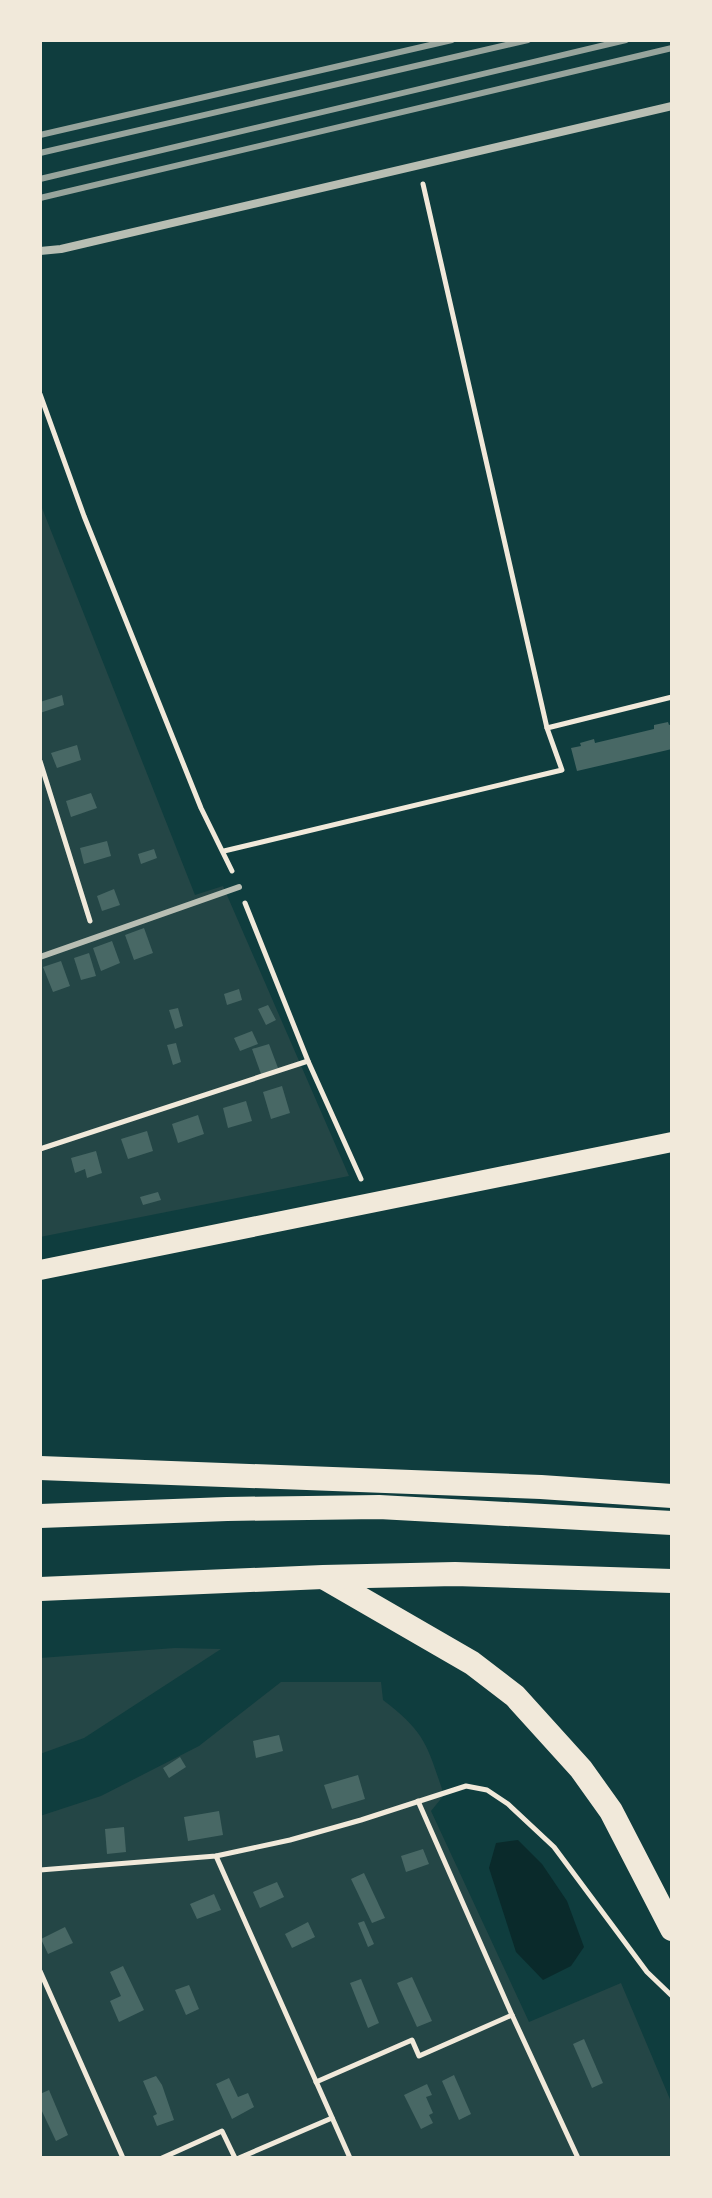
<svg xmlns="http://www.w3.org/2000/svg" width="712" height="2198" font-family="'Roboto Condensed',sans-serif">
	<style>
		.green { fill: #244646 }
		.water { fill: #0a2a2b }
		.building { fill: #486865 }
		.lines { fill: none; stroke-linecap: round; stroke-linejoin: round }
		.path { stroke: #f1e9da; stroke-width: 5 }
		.service { stroke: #b8beb3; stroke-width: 6 }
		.minor { stroke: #b8beb3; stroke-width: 8 }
		.primary { stroke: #f1e9da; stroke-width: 20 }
		.motorway { stroke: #f1e9da; stroke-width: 24 }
		.rail { stroke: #97a49c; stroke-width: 6 }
	</style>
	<rect width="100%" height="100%" fill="#0f3d3e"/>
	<g class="green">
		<polygon points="40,503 195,895 223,886 349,1176 40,1237"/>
		<polygon points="175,1648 221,1649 84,1738 40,1754 40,1658"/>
		<path d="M281,1682h100l2,18c43,33 44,45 61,95l-13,16 98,211 92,-39 51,121v54h-632v-342l61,-20 98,-50z"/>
	</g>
	<polygon class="water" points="518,1840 542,1864 567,1901 584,1947 571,1966 543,1980 516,1952 489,1868 496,1843"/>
	<g class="building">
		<polygon points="62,695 64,705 40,713 40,702"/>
		<polygon points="668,722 669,725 672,724 672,749 577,771 571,748 581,746 580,743 594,739 595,743 654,729 654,725"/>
		<polygon points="77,745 81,760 57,768 51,753"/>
		<polygon points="91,793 97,808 71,817 66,801"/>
		<polygon points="107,841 111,856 84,864 80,848"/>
		<polygon points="154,849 157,858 141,864 138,854"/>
		<polygon points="114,889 120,905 102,911 97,896"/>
		<polygon points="144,928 153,953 134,960 125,935"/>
		<polygon points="112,941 120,963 101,971 93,948"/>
		<polygon points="89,953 96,976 81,980 74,958"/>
		<polygon points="61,961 70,986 53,992 43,967"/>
		<polygon points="239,989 242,1000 227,1005 224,994"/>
		<polygon points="268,1005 276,1020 266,1025 258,1009"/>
		<polygon points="178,1008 183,1026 175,1029 169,1010"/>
		<polygon points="252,1031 258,1044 240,1051 234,1038"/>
		<polygon points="176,1043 181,1062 173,1065 167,1045"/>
		<polygon points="269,1044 278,1068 261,1074 252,1049"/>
		<polygon points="282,1086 290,1113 271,1119 263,1092"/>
		<polygon points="246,1101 252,1121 228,1128 223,1108"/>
		<polygon points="198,1115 204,1134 178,1143 172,1124"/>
		<polygon points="147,1131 153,1151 128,1159 121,1139"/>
		<polygon points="96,1151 102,1173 87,1178 85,1169 75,1173 71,1158"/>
		<polygon points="158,1192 161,1200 143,1205 140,1197"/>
		<polygon points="279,1735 283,1751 256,1758 253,1741"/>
		<polygon points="180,1757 186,1767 169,1778 163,1768"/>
		<polygon points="358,1775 365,1799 332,1809 324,1785"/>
		<polygon points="219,1811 223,1835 188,1841 184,1817"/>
		<polygon points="124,1827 126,1852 107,1854 105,1829"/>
		<polygon points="423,1849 429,1864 406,1872 401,1856"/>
		<polygon points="364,1873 385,1918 372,1923 351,1879"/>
		<polygon points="277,1882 284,1897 260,1908 253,1892"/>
		<polygon points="214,1894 221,1910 197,1919 190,1904"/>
		<polygon points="364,1921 374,1944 368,1947 358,1923"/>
		<polygon points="308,1922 315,1937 292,1948 285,1934"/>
		<polygon points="65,1927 73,1943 48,1954 41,1939"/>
		<polygon points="123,1966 144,2010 119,2022 110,2001 121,1996 110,1972"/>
		<polygon points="412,1977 432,2021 417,2027 397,1983"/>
		<polygon points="361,1979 379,2023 368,2028 350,1983"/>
		<polygon points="189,1985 199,2009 186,2015 175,1990"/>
		<polygon points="584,2039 603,2083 592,2088 573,2044"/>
		<polygon points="454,2075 471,2114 459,2120 442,2081"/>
		<polygon points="156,2076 162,2085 174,2120 157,2126 153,2116 157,2114 143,2081"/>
		<polygon points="229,2078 238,2097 248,2093 254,2107 232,2119 216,2084"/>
		<polygon points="427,2084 432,2095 426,2097 433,2113 429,2115 433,2123 421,2129 404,2095"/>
		<polygon points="49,2090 68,2135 56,2141 40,2107 40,2094"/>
	</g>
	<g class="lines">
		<g class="path">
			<polyline points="423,184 547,728 672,697"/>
			<polyline points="40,394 84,516 201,808 232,871"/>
			<polyline points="40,761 90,921"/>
			<polyline points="224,851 562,770 547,728"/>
			<polyline points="245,903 308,1061 361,1179"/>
			<polyline points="40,1149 308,1061"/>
			<polyline points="418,1801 512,2015 578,2158"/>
			<polyline points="216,1856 350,2158"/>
			<polyline points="40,1870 216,1856 290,1840 361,1820 466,1786 487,1790 508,1804 554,1847 647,1972 672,1996"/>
			<polyline points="40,1971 123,2158"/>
			<polyline points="316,2082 412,2040 419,2056 512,2015"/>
			<polyline points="162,2158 222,2131 235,2158"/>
			<polyline points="239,2158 332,2118"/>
		</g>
		<polyline class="service" points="40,957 239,887"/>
		<polyline class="minor" points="40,251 61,249 672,106"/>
		<polyline class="primary" points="40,1270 672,1142"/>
		<g class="motorway">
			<polyline points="40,1468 541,1487 672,1496"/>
			<polyline points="40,1516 227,1509 379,1507 672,1523"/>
			<polyline points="325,1578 472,1663 515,1696 581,1769 611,1811 672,1929"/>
			<polyline points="40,1589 323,1577 455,1574 672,1581"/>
		</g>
		<g class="rail">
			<polyline points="40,135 452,40"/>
			<polyline points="40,153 528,40"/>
			<polyline points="40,179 626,40"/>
			<polyline points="40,198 672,48"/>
		</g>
	</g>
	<rect width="712" height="2198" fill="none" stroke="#f1e9da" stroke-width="84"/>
</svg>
